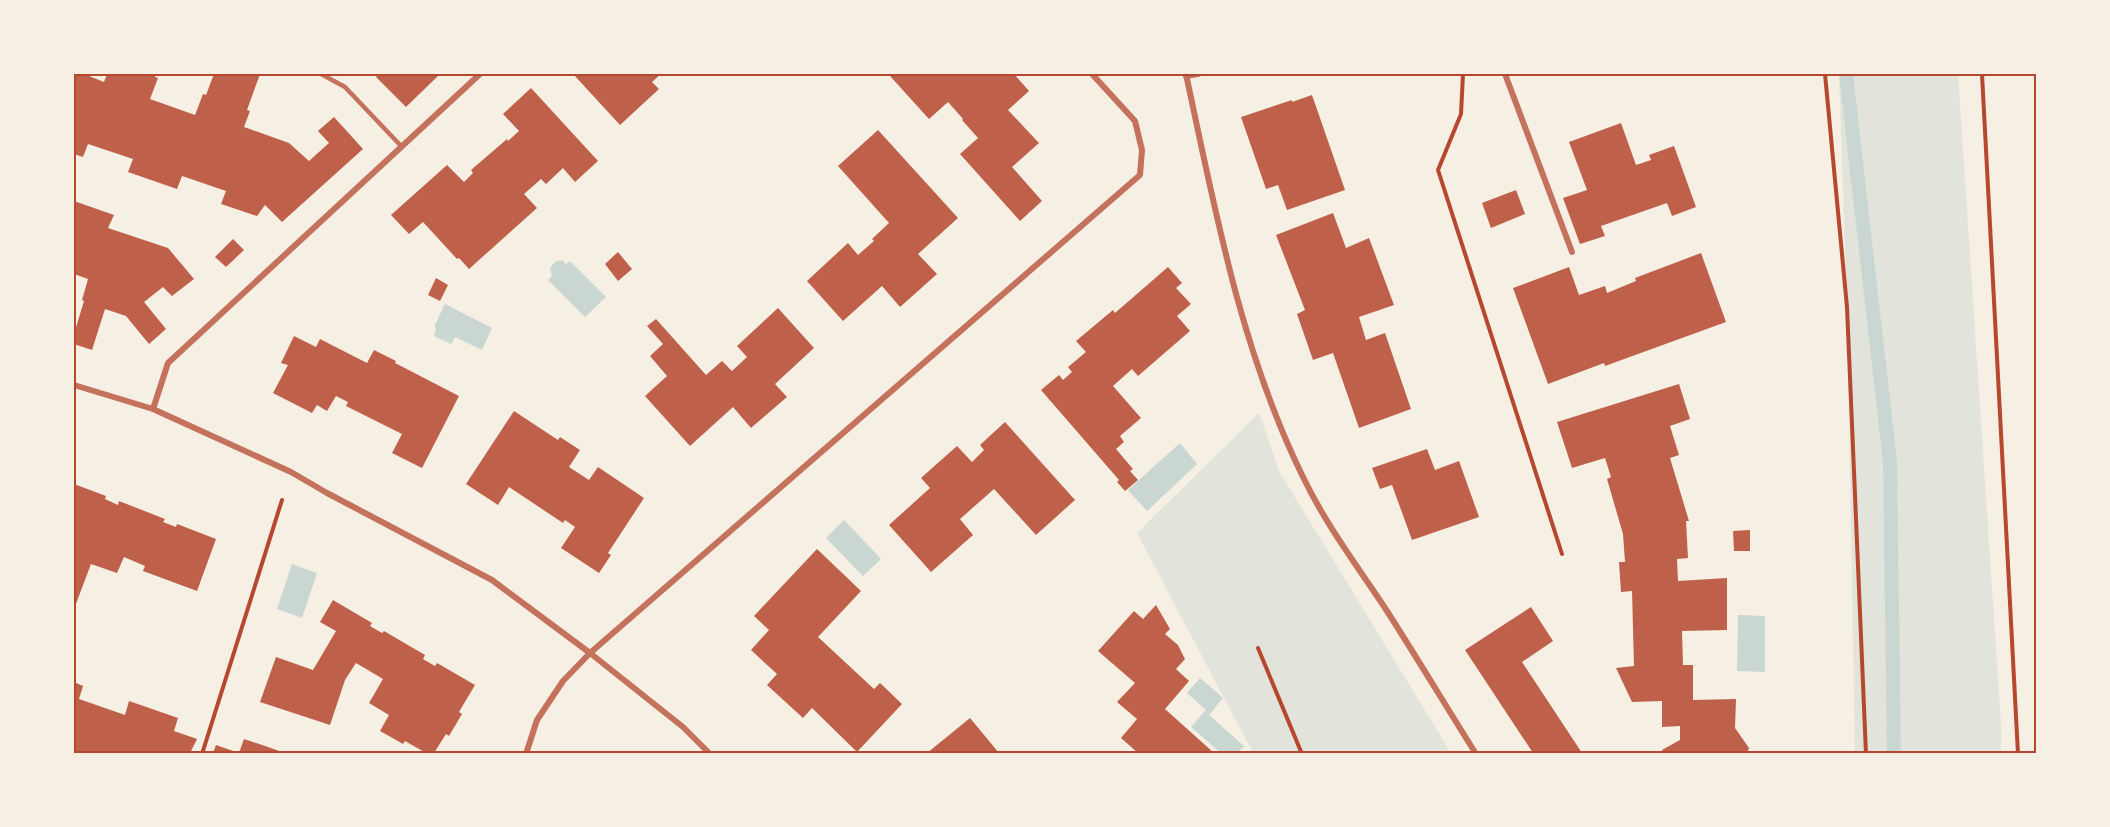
<svg xmlns="http://www.w3.org/2000/svg" width="2110" height="827" font-family="'Nunito Sans',sans-serif">
	<style>
		.green { fill: #e2e4dc }
		.water { fill: #c9d6d2 }
		.lines { fill: none; stroke-linecap: round; stroke-linejoin: round }
		.stream { stroke: #c9d6d2; stroke-width: 14 }
		.building { fill: #bf614a }
		.path { stroke: #b5482f; stroke-width: 4 }
		.service { stroke: #c5725c; stroke-width: 4.5 }
		.minor { stroke: #c5725c; stroke-width: 6 }
		.neatline { fill: none; stroke: #b5482f; stroke-width: 2 }
	</style>
	<rect width="100%" height="100%" fill="#f6efe4"/>
	<g class="green">
		<polygon points="1839,74 1958,74 2001,724 2001,753 1855,753 1847,307"/>
		<polygon points="1259,413 1279,471 1451,753 1253,753 1137,533"/>
	</g>
	<g class="water">
		<polygon points="562,260 566,264 570,261 606,297 585,317 548,280 552,276 550,268 555,262"/>
		<polygon points="445,304 492,328 482,350 455,337 451,344 434,336 436,330 435,325"/>
		<polygon points="1180,443 1197,464 1147,511 1128,490"/>
		<polygon points="844,520 881,559 863,576 826,538"/>
		<polygon points="292,564 317,573 302,618 277,609"/>
		<polygon points="1738,615 1765,616 1765,672 1737,671"/>
		<polygon points="1200,678 1223,698 1209,715 1244,746 1238,753 1221,753 1191,727 1206,710 1187,693"/>
	</g>
	<g class="lines">
		<polyline class="stream" points="1846,74 1890,462 1894,754"/>
	</g>
	<g class="building">
		<polygon points="74,74 84,74 104,82 107,74 156,74 155,77 158,78 150,99 195,115 203,94 206,95 214,74 260,74 247,110 250,111 244,127 289,143 309,161 329,143 318,131 334,117 363,149 282,222 265,205 257,216 221,204 226,191 182,176 177,189 128,172 133,159 88,144 83,157 74,154"/>
		<polygon points="379,74 440,74 406,107 376,77"/>
		<polygon points="575,74 661,74 652,82 659,89 620,125 574,75"/>
		<polygon points="891,74 1014,74 1029,91 1008,110 1039,143 1012,167 1042,201 1020,221 960,154 978,138 962,120 963,119 948,102 929,119 890,76 892,75"/>
		<polygon points="531,88 598,161 575,182 563,168 546,184 541,179 524,194 537,208 469,269 459,258 457,259 423,222 409,234 391,215 447,165 464,182 473,173 471,170 507,139 508,141 519,131 503,114"/>
		<polygon points="1312,95 1345,190 1287,210 1278,185 1266,189 1241,117 1292,100 1292,102"/>
		<polygon points="1621,123 1636,165 1651,160 1649,155 1674,146 1696,207 1672,216 1667,203 1601,226 1605,236 1580,244 1563,198 1587,190 1569,142"/>
		<polygon points="878,130 958,218 918,254 937,274 918,291 900,307 882,286 843,321 807,281 848,243 858,255 874,241 872,239 889,223 838,166"/>
		<polygon points="1516,190 1525,214 1491,228 1482,203"/>
		<polygon points="74,201 114,215 108,228 168,248 194,279 172,296 163,287 144,302 166,329 149,344 126,316 105,309 92,350 74,344 74,334 84,301 82,300 88,279 74,274"/>
		<polygon points="1333,213 1346,248 1369,238 1394,305 1359,317 1366,340 1385,333 1411,409 1359,428 1333,353 1313,360 1297,314 1305,310 1276,235"/>
		<polygon points="233,239 244,250 226,267 215,257"/>
		<polygon points="618,252 632,269 618,281 605,264"/>
		<polygon points="1701,253 1726,322 1605,366 1604,363 1548,384 1513,288 1569,267 1579,295 1605,286 1607,293 1636,281 1635,278"/>
		<polygon points="1168,267 1182,283 1176,288 1191,304 1177,316 1190,331 1138,376 1132,369 1113,386 1141,418 1120,436 1124,442 1116,449 1133,469 1130,471 1138,480 1125,491 1117,482 1119,480 1041,390 1059,375 1063,380 1072,372 1068,367 1086,352 1076,341 1113,310 1115,313"/>
		<polygon points="436,278 448,285 440,301 428,295"/>
		<polygon points="778,308 814,348 775,384 787,397 751,428 733,407 690,446 645,396 667,376 650,356 663,344 647,326 656,319 706,375 722,361 732,371 747,357 737,346"/>
		<polygon points="294,336 316,347 320,339 367,363 374,350 396,361 395,363 459,396 422,468 392,453 402,434 346,406 348,402 336,396 327,411 317,405 312,413 273,393 288,365 281,363"/>
		<polygon points="1679,384 1690,419 1670,426 1679,455 1670,458 1689,521 1686,521 1688,558 1677,559 1678,581 1727,578 1727,630 1682,631 1683,665 1693,665 1693,700 1736,699 1735,728 1749,748 1747,753 1663,753 1662,750 1680,740 1680,726 1662,727 1662,701 1632,702 1616,668 1634,666 1632,591 1621,592 1619,562 1625,562 1623,534 1607,479 1611,477 1605,458 1572,468 1557,422"/>
		<polygon points="514,411 558,440 560,437 580,450 569,467 589,480 598,467 644,498 608,553 611,555 599,573 561,548 575,527 565,520 563,523 509,487 498,505 466,484"/>
		<polygon points="1005,422 1075,500 1036,535 994,489 960,519 973,535 931,572 889,525 930,488 921,478 957,446 972,462 984,450 980,445"/>
		<polygon points="1427,449 1435,470 1459,461 1479,517 1412,540 1392,485 1380,489 1372,468"/>
		<polygon points="74,484 106,496 105,499 118,505 119,501 165,519 163,522 176,527 177,524 216,539 197,591 143,571 145,566 124,557 117,573 91,564 74,609"/>
		<polygon points="1750,530 1750,551 1734,551 1733,531"/>
		<polygon points="817,549 861,591 818,637 874,689 880,683 902,704 857,752 812,708 803,718 767,685 777,674 751,650 769,630 754,616"/>
		<polygon points="333,600 372,623 370,626 382,633 384,631 425,655 423,659 435,666 437,663 475,685 459,712 462,714 449,736 446,734 434,753 426,753 405,741 403,744 380,731 389,715 369,703 383,679 356,663 345,680 330,725 260,702 276,657 313,670 336,631 320,622"/>
		<polygon points="1156,605 1170,629 1165,634 1178,645 1185,659 1176,669 1189,681 1165,709 1214,753 1138,753 1121,738 1137,719 1117,702 1135,683 1098,651 1134,611 1143,619"/>
		<polygon points="1531,607 1553,641 1522,662 1582,753 1533,753 1465,650"/>
		<polygon points="74,682 83,686 79,699 125,715 129,701 178,718 174,731 197,739 190,753 74,753"/>
		<polygon points="970,718 999,753 927,753 948,736"/>
		<polygon points="244,739 268,747 285,753 239,753"/>
		<polygon points="216,745 239,753 213,753"/>
	</g>
	<g class="lines">
		<g class="path">
			<polyline points="1463,74 1461,114 1438,170 1562,554"/>
			<polyline points="1825,74 1847,307 1866,754"/>
			<polyline points="1982,74 2018,754"/>
			<polyline points="1258,648 1302,754"/>
			<polyline points="202,754 282,500"/>
		</g>
		<polyline class="service" points="321,74 345,87 402,147"/>
		<g class="minor">
			<path d="M1186,74c29,136 55,277 117,403 23,48 55,90 84,134 30,47 59,95 89,143"/>
			<polyline points="1505,74 1572,252"/>
			<polyline points="1186,76 1198,74"/>
			<polyline points="74,385 153,409 291,472 327,493 492,580 590,653 683,727 710,754"/>
			<polyline points="153,409 168,363 480,74"/>
			<polyline points="526,754 537,720 563,681 590,653 1140,175 1142,150 1135,121 1092,74"/>
		</g>
	</g>
	<rect width="2110" height="827" fill="none" stroke="#f6efe4" stroke-width="150"/>
	<rect x="75" y="75" width="1960" height="677" class="neatline"/>
</svg>
